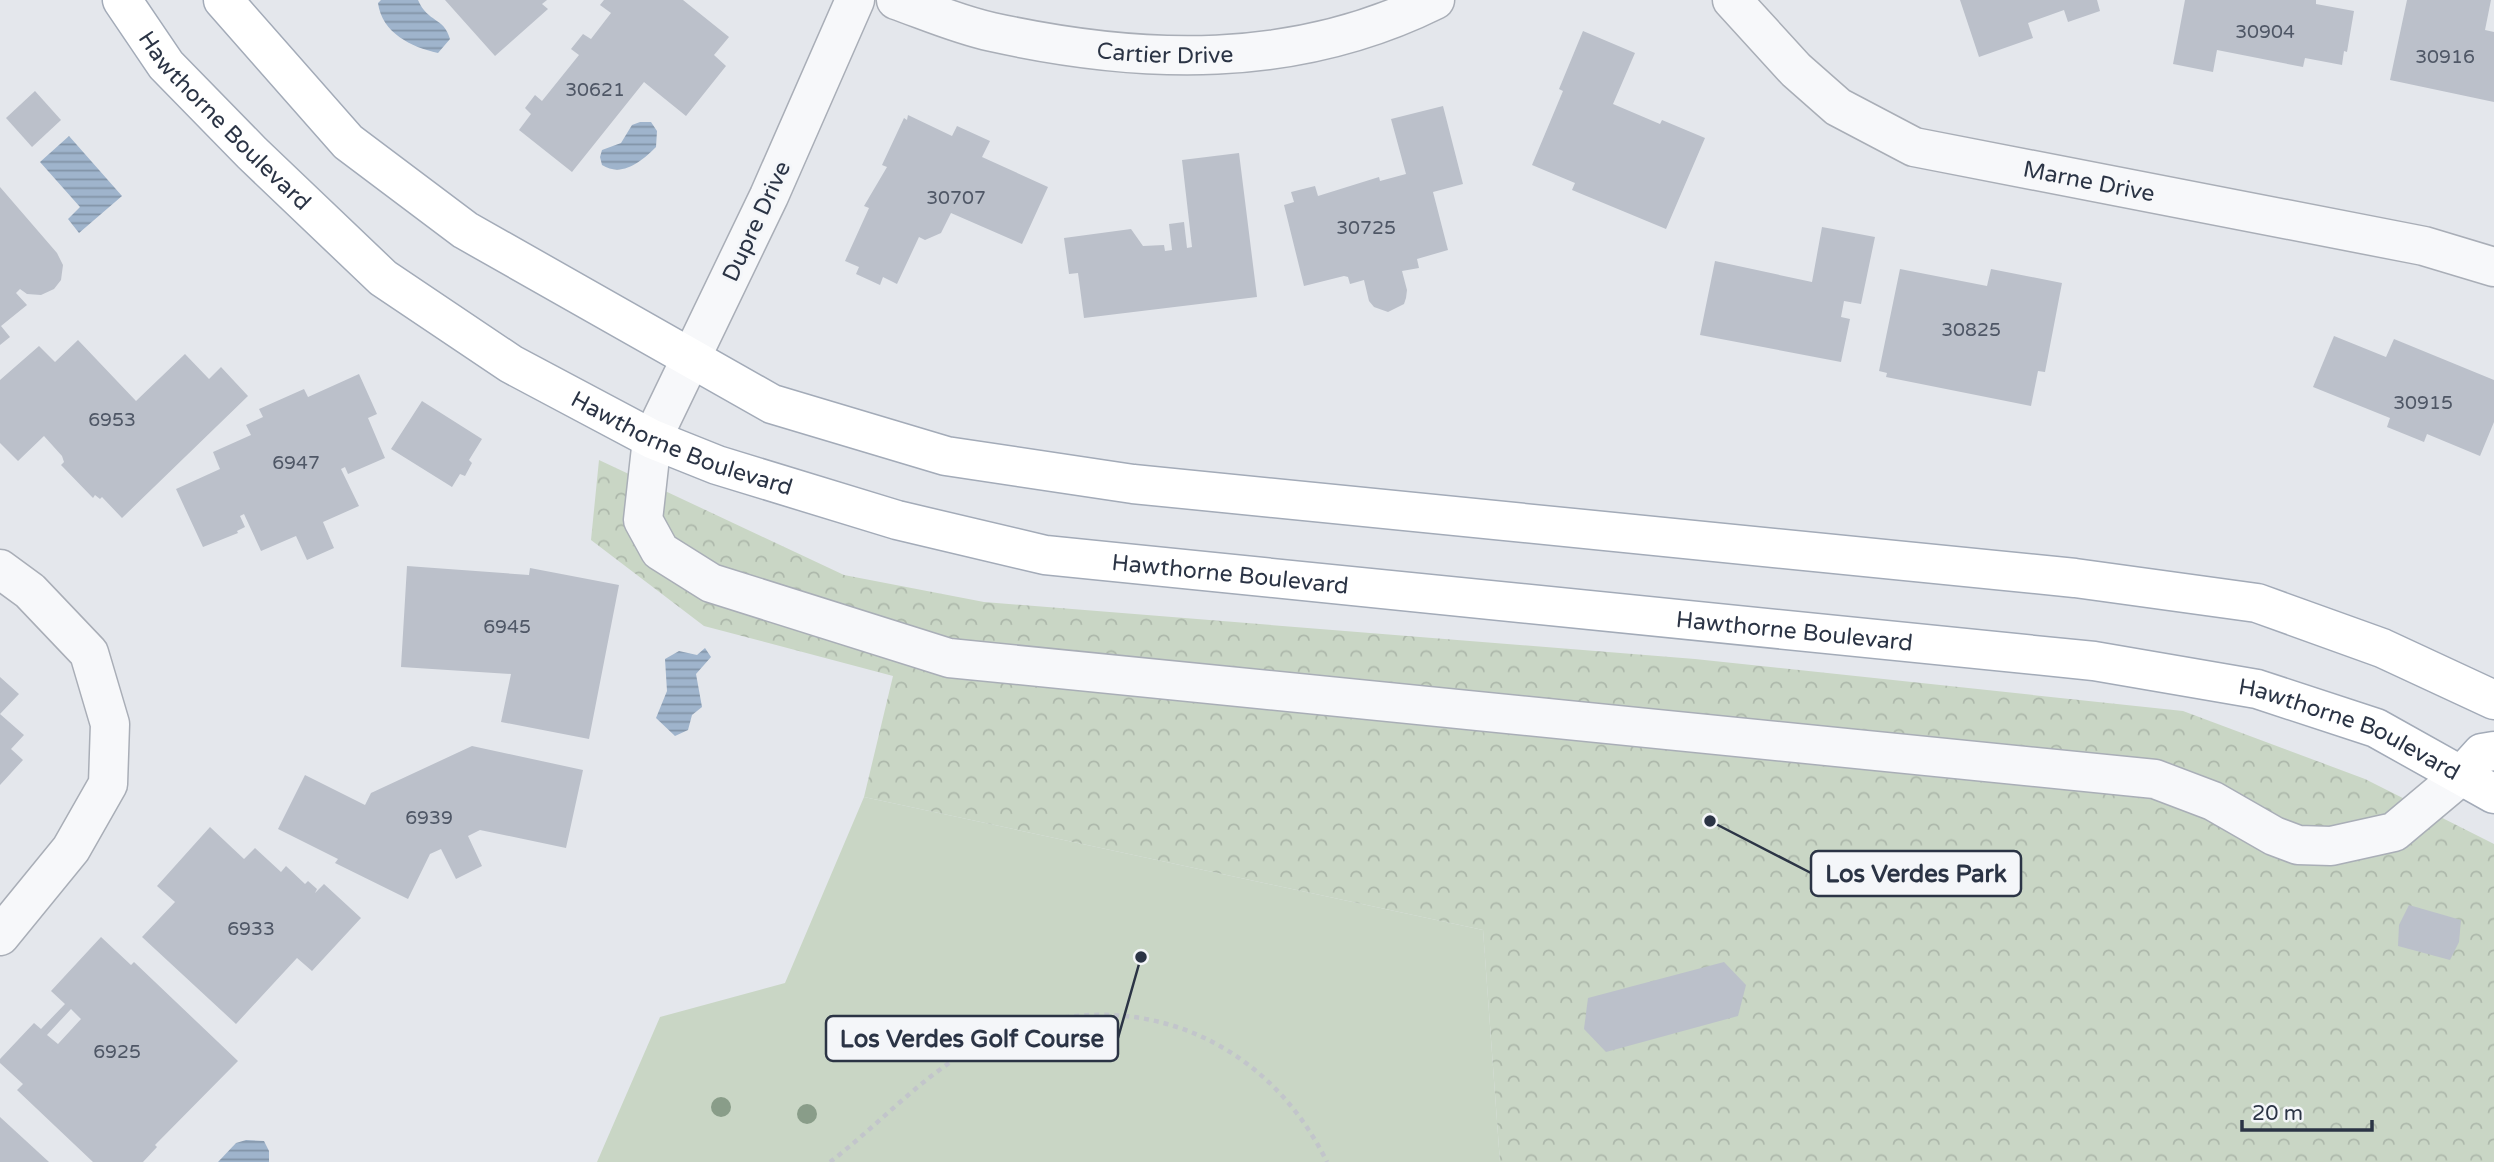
<svg xmlns="http://www.w3.org/2000/svg" width="2494" height="1162" font-family="'Varela Round',sans-serif">
	<style>
		.grass { fill: #c9d6c5 }
		.park { fill: url(#park-crowns) }
		.water { fill: url(#water-rules) }
		.building { fill: #bbc0ca; fill-rule: evenodd }
		.lines { fill: none; stroke-linecap: round; stroke-linejoin: round }
		.minor-casing { stroke: #a9aeb7; stroke-width: 41 }
		.major-casing { stroke: #a3abb8; stroke-width: 41 }
		.path { stroke: #c2c5cb; stroke-width: 4.5; stroke-dasharray: 5 5; stroke-linecap: butt }
		.minor { stroke: #f7f8fa; stroke-width: 38 }
		.major { stroke: #fff; stroke-width: 38 }
		.tree { fill: #899d89 }
		.labels { text-anchor: middle; stroke-width: 6; stroke-linejoin: round; paint-order: stroke }
		.number-label { font-size: 19px; fill: #4f5766 }
		.street-label { font-size: 23px; fill: #2b3445; stroke: #f4f6f9 }
		.leader { fill: none; stroke: #2b3445; stroke-width: 2.5 }
		.callout-dot { fill: #2b3445; stroke: #f4f6f9; stroke-width: 2.5 }
		.callout { fill: #f4f6f9; stroke: #2b3445; stroke-width: 2.5 }
		.callout-label { font-size: 24px; text-anchor: middle; font-weight: bold; fill: #2b3445 }
	</style>
	<defs>
		<pattern id="park-crowns" width="20" height="18" patternUnits="userSpaceOnUse" patternTransform="scale(1.75)"><rect width="20" height="18" fill="#c9d6c5"/><path d="M2 6a3 3 0 1 1 6 0M12 15a3 3 0 1 1 6 0" fill="none" stroke="#adb8ab"/></pattern>
		<pattern id="water-rules" width="6" height="5" patternUnits="userSpaceOnUse" patternTransform="scale(1.75)"><rect width="6" height="5" fill="#9fb4cc"/><path d="M0 2.5h6" fill="none" stroke="#8293a7"/></pattern>
	</defs>
	<rect width="100%" height="100%" fill="#e4e7ec"/>
	<polygon class="grass" points="864,797 1483,930 1500,1162 597,1162 660,1017 785,983"/>
	<polygon class="park" points="599,460 844,575 984,602 1695,659 2183,711 2365,779 2494,844 2494,1162 1500,1162 1483,930 864,797 893,676 704,626 591,540"/>
	<g class="water">
		<path d="M381,0h37c10,23 26,17 32,39l-12,14c-27,-6 -56,-20 -60,-50z"/>
		<path d="M640,122h11l6,9 -1,16c-14,14 -34,31 -54,18l-2,-8 2,-7 19,-7 11,-18z"/>
		<polygon points="69,136 122,196 79,233 68,219 80,207 40,162"/>
		<polygon points="705,648 711,657 696,674 702,707 692,715 688,730 675,736 656,718 667,691 665,659 679,651 697,655"/>
		<polygon points="246,1140 264,1141 269,1151 269,1162 218,1162 236,1143"/>
	</g>
	<g class="building">
		<polygon points="445,0 547,0 542,4 548,9 495,56"/>
		<polygon points="604,0 683,0 729,37 714,55 726,66 686,116 644,82 572,172 519,130 531,114 525,108 535,95 542,101 579,55 571,49 583,34 591,39 611,13 600,5"/>
		<polygon points="1960,0 2097,0 2100,11 2068,22 2064,10 2028,23 2033,38 1979,57"/>
		<polygon points="2185,0 2316,0 2316,4 2354,11 2347,52 2344,51 2342,65 2305,58 2303,67 2217,50 2213,72 2173,64"/>
		<polygon points="2407,0 2491,0 2485,30 2494,32 2494,102 2390,80"/>
		<polygon points="1583,31 1635,53 1613,104 1660,124 1662,120 1705,138 1666,229 1572,190 1575,183 1532,165 1563,91 1559,89"/>
		<polygon points="35,91 61,120 32,147 6,118"/>
		<polygon points="1443,106 1463,184 1433,192 1448,250 1417,259 1419,268 1402,271 1407,290 1406,298 1404,304 1388,312 1374,307 1369,301 1364,280 1350,284 1348,277 1344,276 1304,286 1284,205 1294,202 1291,192 1315,186 1318,196 1379,177 1380,181 1406,174 1391,119"/>
		<polygon points="908,115 952,136 957,126 990,141 982,157 1048,187 1022,244 951,213 941,233 925,240 919,237 897,284 883,277 880,285 856,274 859,267 845,261 869,208 864,206 887,167 882,165 904,118 907,120"/>
		<polygon points="1239,153 1257,297 1084,318 1078,273 1069,274 1064,238 1131,229 1143,246 1164,245 1165,251 1172,250 1169,224 1184,222 1187,248 1192,247 1182,160"/>
		<polygon points="0,187 57,253 63,265 61,280 54,289 41,295 27,294 20,289 16,293 27,305 1,326 10,337 0,345"/>
		<polygon points="1822,227 1875,237 1861,304 1844,301 1841,317 1850,319 1841,362 1700,335 1715,261 1812,282"/>
		<polygon points="1900,269 1987,286 1991,269 2062,283 2045,372 2038,371 2031,406 1886,377 1887,373 1879,371"/>
		<polygon points="2334,336 2386,357 2394,339 2494,380 2494,422 2480,456 2427,434 2424,442 2387,427 2390,418 2313,387"/>
		<polygon points="78,340 136,401 185,354 209,379 221,367 248,396 122,518 102,497 100,499 95,495 93,498 61,465 64,462 62,456 44,436 18,461 0,443 0,380 39,346 55,362"/>
		<polygon points="359,374 377,414 368,418 385,458 348,474 345,467 341,469 359,506 323,522 334,548 307,560 296,536 261,551 244,514 240,516 245,527 237,531 238,533 203,547 176,489 220,469 213,452 251,435 246,425 263,417 259,409 304,389 308,397"/>
		<polygon points="422,401 482,439 469,460 472,463 465,476 460,474 452,487 391,449"/>
		<polygon points="407,566 529,575 530,568 619,585 589,739 501,722 511,674 401,667"/>
		<polygon points="0,677 19,694 0,714 24,735 11,749 23,760 0,785"/>
		<polygon points="472,746 583,770 566,848 480,830 468,836 482,866 456,879 441,849 430,854 408,899 335,863 338,859 278,829 305,775 365,805 371,793"/>
		<polygon points="210,827 244,859 255,848 281,872 286,866 305,884 308,881 317,889 315,893 324,884 361,918 312,971 297,958 236,1024 142,937 175,902 157,886"/>
		<polygon points="2409,905 2461,920 2459,942 2450,960 2398,946 2399,925"/>
		<path d="M101,937l30,28 3,-3 104,99 -83,84 2,2 -14,15h-50l-76,-72 6,-6 -23,-21v-4l34,-36 7,6 24,-25 -14,-13zM71,1009l10,10 -23,25 -11,-9z"/>
		<polygon points="1724,962 1746,985 1738,1016 1606,1052 1584,1029 1588,998"/>
		<polygon points="0,1117 49,1162 0,1162"/>
	</g>
	<g class="lines">
		<defs>
			<g id="minor">
				<polyline points="855,0 769,196 652,439 643,520 660,551 711,583 949,658 2155,779 2213,801 2274,836 2298,845 2331,846 2394,832 2462,775"/>
				<path id="s1" d="M896,0c31,11 63,25 96,32 150,33 302,38 443,-32"/>
				<path id="s2" d="M1732,0l64,70 42,37 76,40 510,99 70,21"/>
				<polyline points="0,569 30,591 89,653 110,724 108,784 71,849 0,936"/>
			</g>
			<g id="major">
				<path id="s3" d="M122,0l44,65 86,88 131,125 128,86 141,75 65,26 180,55 148,35 1049,106 163,28 119,39 118,66"/>
				<polyline points="223,0 348,142 465,230 772,404 946,456 1133,484 2075,578 2257,603 2382,648 2494,700"/>
				<polyline points="2462,775 2482,753 2494,751"/>
			</g>
		</defs>
		<use href="#minor" class="minor-casing"/>
		<use href="#major" class="major-casing"/>
		<path class="path" d="M830,1162c54,-41 102,-98 165,-125 132,-56 269,-3 332,125"/>
		<use href="#minor" class="minor"/>
		<use href="#major" class="major"/>
	</g>
	<g class="tree">
		<circle cx="721" cy="1107" r="10"/>
		<circle cx="807" cy="1114" r="10"/>
	</g>
	<g class="labels">
		<g class="number-label">
			<text x="2265" y="38">30904</text>
			<text x="2445" y="63">30916</text>
			<text x="595" y="96">30621</text>
			<text x="956" y="204">30707</text>
			<text x="1366" y="234">30725</text>
			<text x="1971" y="336">30825</text>
			<text x="2423" y="409">30915</text>
			<text x="112" y="426">6953</text>
			<text x="296" y="469">6947</text>
			<text x="507" y="633">6945</text>
			<text x="429" y="824">6939</text>
			<text x="251" y="935">6933</text>
			<text x="117" y="1058">6925</text>
		</g>
		<g class="street-label">
			<text dy="8" stroke="none"><textPath href="#s1" startOffset="276">Cartier Drive</textPath></text>
			<text dy="8" stroke="none"><textPath href="#s3" startOffset="159">Hawthorne Boulevard</textPath></text>
			<text dy="8" stroke="none"><textPath href="#s2" startOffset="415">Marne Drive</textPath></text>
			<text transform="translate(756 221) rotate(-65)" y="8">Dupre Drive</text>
			<text dy="8" stroke="none"><textPath href="#s3" startOffset="726">Hawthorne Boulevard</textPath></text>
			<text dy="8" stroke="none"><textPath href="#s3" startOffset="1293">Hawthorne Boulevard</textPath></text>
			<text dy="8" stroke="none"><textPath href="#s3" startOffset="1860">Hawthorne Boulevard</textPath></text>
			<text dy="8" stroke="none"><textPath href="#s3" startOffset="2427">Hawthorne Boulevard</textPath></text>
		</g>
	</g>
	<path class="leader" d="M1710 821L1811 873M1141 957L1118 1038"/>
	<g class="callout-dot">
		<circle cx="1710" cy="821" r="7"/>
		<circle cx="1141" cy="957" r="7"/>
	</g>
	<g class="callout">
		<rect x="1811" y="851" width="210" height="45" rx="7"/>
		<rect x="826" y="1016" width="292" height="45" rx="7"/>
	</g>
	<g class="callout-label">
		<text x="1916" y="882">Los Verdes Park</text>
		<text x="972" y="1047">Los Verdes Golf Course</text>
	</g>
	<path d="M2242 1120v10h130v-10" fill="none" stroke="#2b3445" stroke-width="3.5"/>
	<text x="2252" y="1120" font-size="21" fill="#2b3445" stroke="#f4f6f9" stroke-width="5" paint-order="stroke">20 m</text>
</svg>
